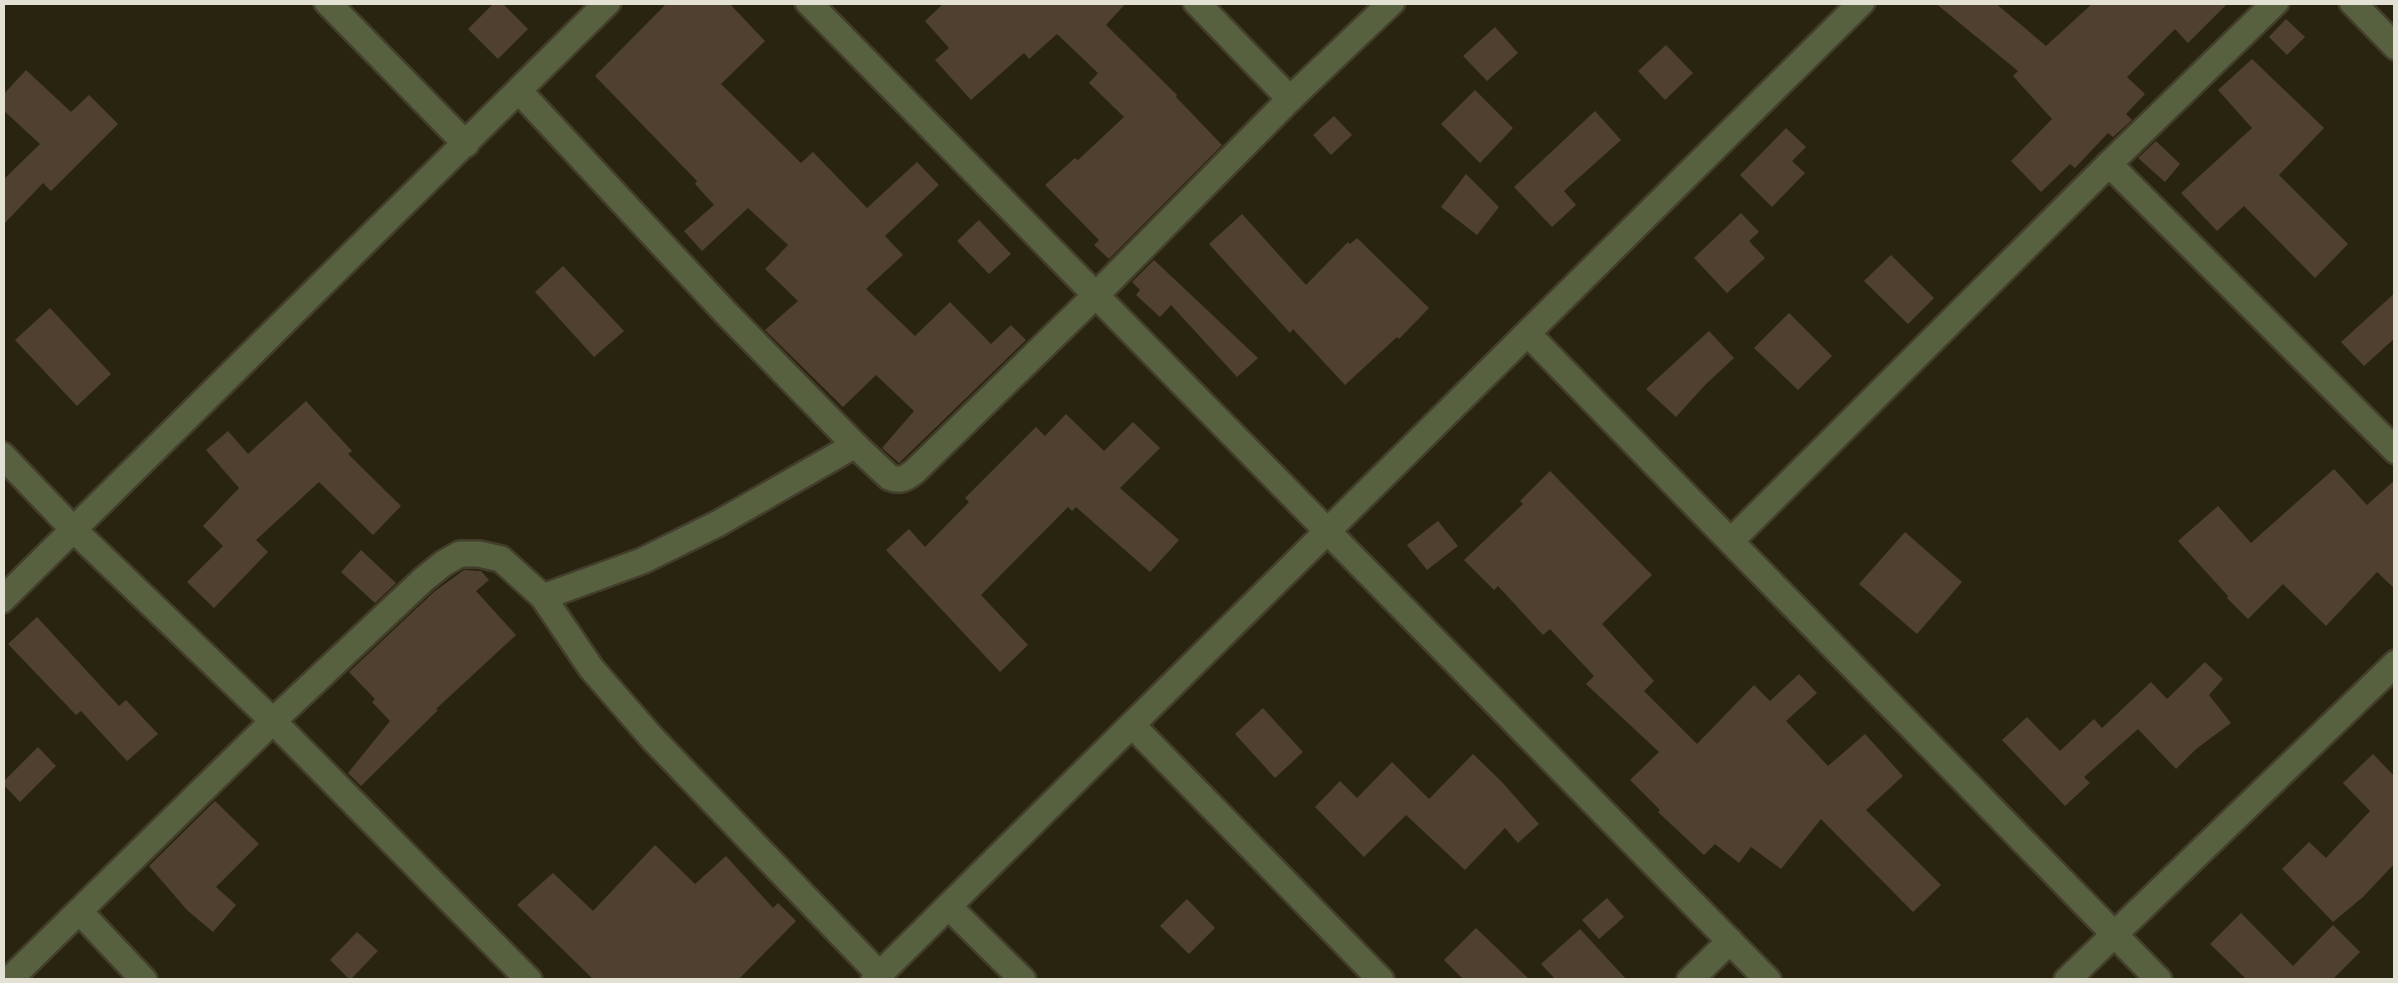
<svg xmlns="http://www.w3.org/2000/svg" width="2398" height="983" font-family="'Nunito Sans',sans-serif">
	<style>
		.building { fill: #504030 }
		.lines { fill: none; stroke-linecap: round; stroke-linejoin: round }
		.minor-casing { stroke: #433e2b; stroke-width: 30 }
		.tertiary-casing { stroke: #433e2b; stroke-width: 30 }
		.minor { stroke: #576140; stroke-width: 25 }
		.tertiary { stroke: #576140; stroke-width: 25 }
	</style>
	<rect width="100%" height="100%" fill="#292410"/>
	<g class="building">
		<polygon points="495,2 501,2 528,29 498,59 468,29"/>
		<polygon points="668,2 728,2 765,41 721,84 801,163 813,152 867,208 917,162 939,185 885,236 903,255 866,289 915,336 950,302 991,344 1011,325 1026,340 899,463 882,448 914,411 876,375 843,407 765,330 798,301 765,269 788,245 748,208 702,251 684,231 714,205 695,184 697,181 595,76"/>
		<polygon points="945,2 1127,2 1106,25 1177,95 1176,97 1222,145 1109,259 1094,245 1099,240 1045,185 1075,158 1078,160 1124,117 1089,83 1098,73 1057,34 1029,59 1024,53 971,100 935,60 949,48 925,21"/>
		<polygon points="1934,2 1994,2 2046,46 2094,2 2229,2 2188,43 2175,29 2127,77 2145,94 2126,114 2132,120 2113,137 2108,133 2075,168 2070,164 2041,192 2011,161 2052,119 2013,76 2018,71"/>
		<polygon points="2286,19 2305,37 2287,55 2269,37"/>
		<polygon points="1495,27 1518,53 1487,81 1463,56"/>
		<polygon points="1666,45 1693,73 1665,100 1638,71"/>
		<polygon points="2252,59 2324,128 2279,175 2348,244 2315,278 2244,206 2217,231 2181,193 2252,128 2218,90"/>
		<polygon points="26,70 71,112 89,95 118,124 51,191 43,183 2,226 2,181 40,144 2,109 2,96"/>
		<polygon points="1475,90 1513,128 1480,163 1441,124"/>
		<polygon points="1595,111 1621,140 1564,191 1576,205 1552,227 1514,187"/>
		<polygon points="1334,116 1352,135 1331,155 1313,135"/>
		<polygon points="1786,128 1806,147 1792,161 1805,173 1772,207 1740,175"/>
		<polygon points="2156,141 2180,164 2165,182 2138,158"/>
		<polygon points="1466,174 1499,207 1477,235 1441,207"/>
		<polygon points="1741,213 1759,232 1749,241 1765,258 1727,293 1694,258"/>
		<polygon points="1242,214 1306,285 1348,242 1350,244 1357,238 1429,308 1399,339 1397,337 1345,385 1293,329 1290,333 1209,244"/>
		<polygon points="979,220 1011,254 989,274 957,241"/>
		<polygon points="1891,255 1934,298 1908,324 1864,281"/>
		<polygon points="1154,260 1258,358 1237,377 1171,305 1160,317 1136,295 1140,290 1132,282"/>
		<polygon points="563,266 624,331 594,357 535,292"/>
		<polygon points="2396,292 2396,337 2364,366 2341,342"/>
		<polygon points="50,308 111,374 77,406 15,340"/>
		<polygon points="1789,313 1832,356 1798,390 1754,348"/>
		<polygon points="1709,331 1734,358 1705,385 1676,417 1646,389"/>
		<polygon points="306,401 352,451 348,454 401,506 373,535 319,482 256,540 268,552 214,608 187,582 223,546 203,526 239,488 206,450 228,431 248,454"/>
		<polygon points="1066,414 1104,451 1133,422 1160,448 1120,488 1179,540 1150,572 1076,507 1072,511 1068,507 981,595 1028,645 1000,672 886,550 909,529 925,547 969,502 965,498 1036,427 1045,436"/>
		<polygon points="2334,469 2367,505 2396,479 2396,590 2377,572 2326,626 2283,584 2248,619 2227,598 2228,596 2178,541 2218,506 2251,543"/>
		<polygon points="1550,471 1652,575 1602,624 1654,681 1644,691 1697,744 1754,685 1770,701 1799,674 1817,693 1786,721 1828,766 1865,734 1903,776 1866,810 1941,885 1913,912 1821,819 1781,869 1751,847 1739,863 1715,844 1704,855 1658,812 1660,810 1630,780 1659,752 1586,684 1594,676 1550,629 1543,635 1498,586 1494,590 1464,560 1523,504 1520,501"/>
		<polygon points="1438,521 1458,546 1427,570 1407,545"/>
		<polygon points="1905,532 1962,582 1917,634 1859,584"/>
		<polygon points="361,550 396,583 375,603 341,572"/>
		<polygon points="464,570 481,571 489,580 476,591 516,635 436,709 438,710 361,786 348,773 390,721 372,702 375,699 349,672 435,591"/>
		<polygon points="37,617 119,706 126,700 158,734 127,761 81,711 76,715 8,644"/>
		<polygon points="2205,662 2223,679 2209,695 2231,723 2196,749 2176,769 2138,729 2084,777 2090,783 2065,806 2002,740 2027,717 2060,751 2094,719 2102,728 2151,682 2167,699"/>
		<polygon points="1263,708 1303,752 1275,778 1235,734"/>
		<polygon points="38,747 56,766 20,802 2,783"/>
		<polygon points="1473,754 1501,781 1539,824 1518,843 1505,828 1465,870 1406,815 1364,857 1315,807 1340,781 1357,798 1392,762 1429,799"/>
		<polygon points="2373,754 2396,778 2396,862 2363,897 2333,922 2282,869 2309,842 2326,858 2370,811 2343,783"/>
		<polygon points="215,801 259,844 216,887 236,905 213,932 187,910 149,866"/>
		<polygon points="655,845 695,884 726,856 773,908 778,903 796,921 738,980 594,980 517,905 553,873 593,911"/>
		<polygon points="1607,898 1624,917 1599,939 1582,920"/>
		<polygon points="1187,899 1215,928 1189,954 1160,926"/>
		<polygon points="2241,913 2293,966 2333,925 2360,952 2332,980 2247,980 2210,944"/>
		<polygon points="1476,928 1530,980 1464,980 1444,960"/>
		<polygon points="1580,929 1627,980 1556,980 1541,964"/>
		<polygon points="357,932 378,951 350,980 330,960"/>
	</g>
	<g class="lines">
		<defs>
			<g id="minor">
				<polyline points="327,2 466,144"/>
				<polyline points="808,2 1768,980"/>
				<polyline points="1196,2 1290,99"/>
				<polyline points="2352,2 2396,47"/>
				<path d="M520,92l205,220 130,133 34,32c11,5 17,1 25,-5l182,-177 194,-196 102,-97"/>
				<polyline points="2109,164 2396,451"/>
				<polyline points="1528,334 2159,980"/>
				<polyline points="2,455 74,530 273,721 529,980"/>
				<polyline points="1731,541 2109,164 2276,2"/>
				<polyline points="543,597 642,561 719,523 855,445"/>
				<polyline points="2,600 608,2"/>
				<polyline points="1132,725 1381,980"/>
				<polyline points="949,907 1023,980"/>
				<polyline points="80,912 144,980"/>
				<polyline points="9,980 273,721 424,579 444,563 460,554 479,554 501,559 543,597 591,668 653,739 880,975"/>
				<polyline points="1690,980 1730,941"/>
				<polyline points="2067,980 2396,663"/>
			</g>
			<polyline id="tertiary" points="874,980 1862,2"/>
		</defs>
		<use href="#minor" class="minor-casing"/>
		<use href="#tertiary" class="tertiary-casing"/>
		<use href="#minor" class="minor"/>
		<use href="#tertiary" class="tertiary"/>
	</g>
	<rect width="2398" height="983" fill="none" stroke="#e3e0d4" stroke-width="10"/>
</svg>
